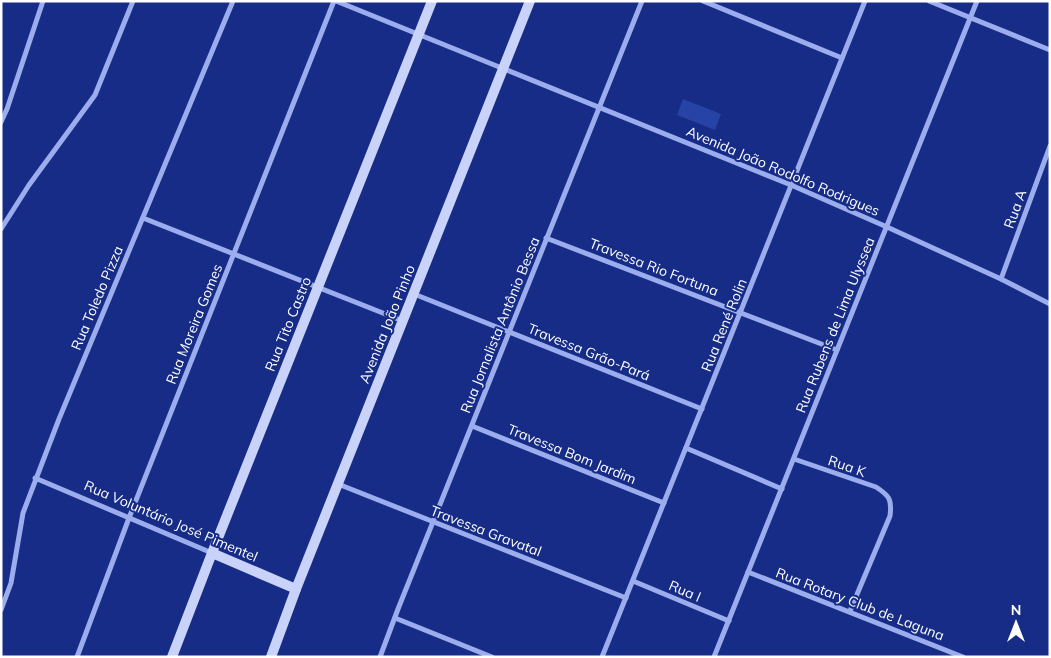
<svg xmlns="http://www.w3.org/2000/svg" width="1051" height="658" font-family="Mulish,sans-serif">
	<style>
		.pitch { fill: #2843a6 }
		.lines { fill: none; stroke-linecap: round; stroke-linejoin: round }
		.street { stroke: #9cadee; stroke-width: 5 }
		.secondary { stroke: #c9d3fa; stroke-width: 10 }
		.labels { text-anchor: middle; stroke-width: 4; stroke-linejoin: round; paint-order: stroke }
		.street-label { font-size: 14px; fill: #fff; stroke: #162c87 }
	</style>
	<rect width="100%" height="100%" fill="#162c87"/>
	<polygon class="pitch" points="683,99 721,114 715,130 677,115"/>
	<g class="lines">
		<g class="street">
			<polyline points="336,1 791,185 887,227 1001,279 1050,304"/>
			<polyline points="703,1 842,58"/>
			<polyline points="929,1 1050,50"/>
			<polyline points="1,122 7,109 43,1"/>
			<polyline points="143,218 403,321"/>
			<polyline points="1,229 29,185 95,95 133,1"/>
			<polyline points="546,238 837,350"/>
			<polyline points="1001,279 1050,146"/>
			<polyline points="414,294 702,409"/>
			<polyline points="472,426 664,503"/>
			<polyline points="686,448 782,489"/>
			<path d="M794,459l82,28c14,9 16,13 14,29l-40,95"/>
			<polyline points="35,478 212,553"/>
			<polyline points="338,484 626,598"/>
			<polyline points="748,572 963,657"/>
			<polyline points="633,581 729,621"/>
			<polyline points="1,610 11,583 23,513 59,419 233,1"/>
			<polyline points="395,618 492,657"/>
			<polyline points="77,657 129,518 334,1"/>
			<polyline points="380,657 398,609 642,1"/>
			<polyline points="602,657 865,1"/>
			<polyline points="714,657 977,1"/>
		</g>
		<g class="secondary">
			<polyline points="212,553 296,589"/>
			<polyline points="172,657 212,553 432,1"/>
			<polyline points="271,657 296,589 530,1"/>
		</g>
	</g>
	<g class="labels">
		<g class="street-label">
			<text transform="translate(783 171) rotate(23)" y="5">Avenida João Rodolfo Rodrigues</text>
			<text transform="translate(1015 209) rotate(-70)" y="5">Rua A</text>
			<text transform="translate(654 267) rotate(21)" y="5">Travessa Rio Fortuna</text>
			<text transform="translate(97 298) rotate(-67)" y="5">Rua Toledo Pizza</text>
			<text transform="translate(194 324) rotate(-68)" y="5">Rua Moreira Gomes</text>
			<text transform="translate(288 324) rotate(-68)" y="5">Rua Tito Castro</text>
			<text transform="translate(387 324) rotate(-68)" y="5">Avenida João Pinho</text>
			<text transform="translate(500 325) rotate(-68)" y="5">Rua Jornalista Antônio Bessa</text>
			<text transform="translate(724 325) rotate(-68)" y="5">Rua René Rolin</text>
			<text transform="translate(835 325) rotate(-68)" y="5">Rua Rubens de Lima Ulyssea</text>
			<text transform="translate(589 352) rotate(22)" y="5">Travessa Grão-Pará</text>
			<text transform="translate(572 454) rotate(22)" y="5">Travessa Bom Jardim</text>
			<text transform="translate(847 466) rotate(19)" y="5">Rua K</text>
			<text transform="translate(171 521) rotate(23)" y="5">Rua Voluntário José Pimentel</text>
			<text transform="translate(486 531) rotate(21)" y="5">Travessa Gravatal</text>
			<text transform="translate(685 591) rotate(23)" y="5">Rua I</text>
			<text transform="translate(860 604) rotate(21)" y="5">Rua Rotary Club de Laguna</text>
		</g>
	</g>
	<rect width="1051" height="658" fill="none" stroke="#ffffff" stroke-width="5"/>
	<g transform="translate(1016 623)" stroke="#162c87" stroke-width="4" paint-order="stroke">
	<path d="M0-4L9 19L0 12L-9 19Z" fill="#ffffff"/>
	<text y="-8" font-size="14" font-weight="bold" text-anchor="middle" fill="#ffffff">N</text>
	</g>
</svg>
